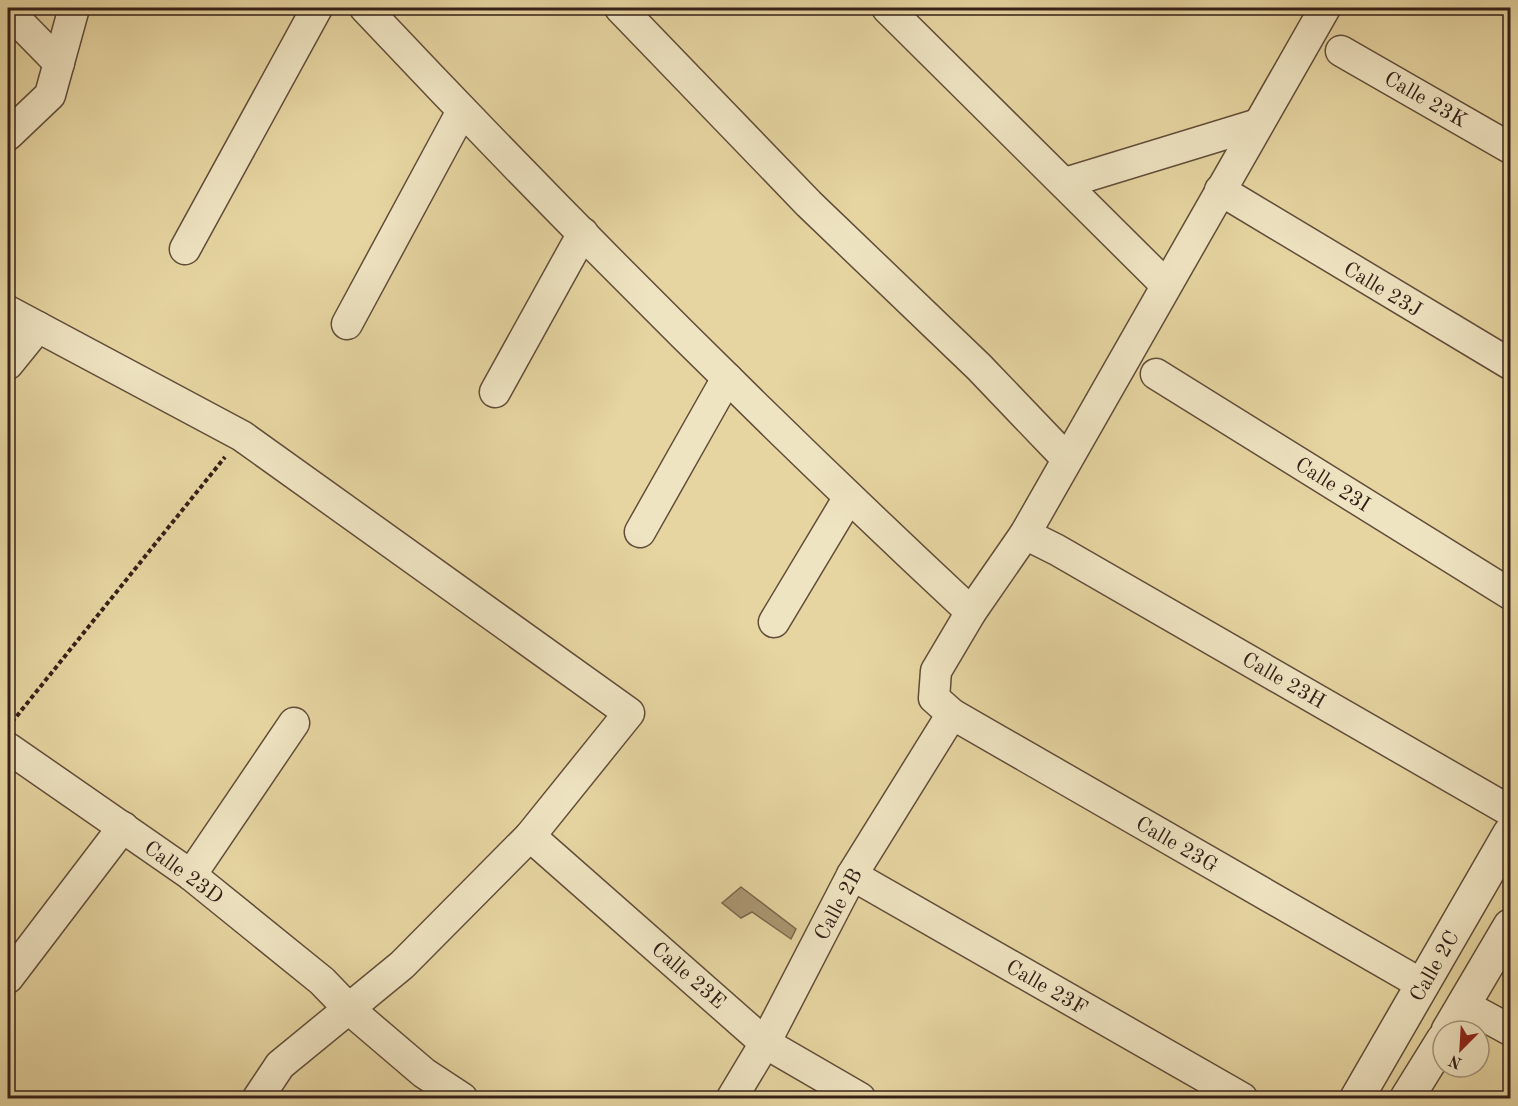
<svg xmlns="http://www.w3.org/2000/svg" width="1518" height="1106" font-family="'Old Standard TT',serif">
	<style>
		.water { fill: #aa9772; stroke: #7b674e; stroke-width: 1.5 }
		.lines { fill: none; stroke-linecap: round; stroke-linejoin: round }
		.minor-casing { stroke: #614d3a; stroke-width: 33 }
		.tertiary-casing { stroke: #614d3a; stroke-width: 36 }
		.path { stroke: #352018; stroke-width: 4; stroke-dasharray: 4.5 3; stroke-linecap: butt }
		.minor { stroke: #efe4c2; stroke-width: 30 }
		.tertiary { stroke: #efe4c2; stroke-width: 33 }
		.labels { text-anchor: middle; stroke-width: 4.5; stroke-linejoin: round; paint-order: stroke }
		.street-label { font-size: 21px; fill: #352018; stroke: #efe4c2 }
	</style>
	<rect width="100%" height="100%" fill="#e6d5a1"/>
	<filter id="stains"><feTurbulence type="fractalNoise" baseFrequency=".00333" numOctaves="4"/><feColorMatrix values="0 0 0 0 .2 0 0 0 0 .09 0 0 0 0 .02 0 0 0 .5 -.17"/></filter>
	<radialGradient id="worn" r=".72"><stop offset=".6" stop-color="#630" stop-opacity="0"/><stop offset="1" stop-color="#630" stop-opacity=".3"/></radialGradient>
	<polygon class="water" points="741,887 796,929 791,939 752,912 741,918 722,903"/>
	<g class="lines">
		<defs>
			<g id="minor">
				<path d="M365,8c195,207 397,409 606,604"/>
				<polyline points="620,8 809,204 979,367 1067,459"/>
				<polyline points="887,8 1165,284"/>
				<polyline points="1325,8 1025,534 971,612 936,671 934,698 952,714 1423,985"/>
				<polyline points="8,11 59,63"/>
				<polyline points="1341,51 1510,148"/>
				<polyline points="8,135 50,95 74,8"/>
				<polyline points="1065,183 1258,124"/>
				<polyline points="1220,190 1510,364"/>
				<polyline points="185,249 317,8"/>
				<polyline points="8,311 242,436 629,713 530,836 402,965 280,1065 258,1098"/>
				<polyline points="347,324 462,111"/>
				<polyline points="8,364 38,327"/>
				<polyline points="1156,374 1510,594"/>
				<polyline points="495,392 583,233"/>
				<polyline points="640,532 727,378"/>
				<polyline points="1025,534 1057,550 1510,811"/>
				<polyline points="774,622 849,497"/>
				<polyline points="8,748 191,875 322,981 349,1009 424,1073 462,1098"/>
				<polyline points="530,836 765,1043 860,1098"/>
				<polyline points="191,875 294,723"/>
				<polyline points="852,875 1242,1098"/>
				<polyline points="8,978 123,827"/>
				<polyline points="1464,1005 1510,1030"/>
				<polyline points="732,1098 765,1043 852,875 952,714"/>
			</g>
			<g id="tertiary">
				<polyline points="1448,1031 1510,926"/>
				<polyline points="1357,1098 1510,833"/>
				<polyline points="1407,1098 1443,1040"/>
			</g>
		</defs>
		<use href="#minor" class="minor-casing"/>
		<use href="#tertiary" class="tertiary-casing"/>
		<polyline class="path" points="12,722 225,457"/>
		<use href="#minor" class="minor"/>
		<use href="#tertiary" class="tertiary"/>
	</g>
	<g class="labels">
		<g class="street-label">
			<text transform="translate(1426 99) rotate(30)" y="7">Calle 23K</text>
			<text transform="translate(1383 289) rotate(31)" y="7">Calle 23J</text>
			<text transform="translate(1333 484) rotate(32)" y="7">Calle 23I</text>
			<text transform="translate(1284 680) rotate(30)" y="7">Calle 23H</text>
			<text transform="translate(1177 844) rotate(30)" y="7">Calle 23G</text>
			<text transform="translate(184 872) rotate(36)" y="7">Calle 23D</text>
			<text transform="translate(838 904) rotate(-62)" y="7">Calle 2B</text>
			<text transform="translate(1434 966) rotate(-60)" y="7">Calle 2C</text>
			<text transform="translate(689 975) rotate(41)" y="7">Calle 23E</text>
			<text transform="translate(1047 987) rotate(30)" y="7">Calle 23F</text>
		</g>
	</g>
	<rect width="1518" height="1106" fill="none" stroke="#e6d5a1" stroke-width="30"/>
	<rect x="9" y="9" width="1500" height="1088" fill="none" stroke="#352018" stroke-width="3"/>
	<rect x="15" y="15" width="1488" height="1076" fill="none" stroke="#352018" stroke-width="1.5"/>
	<g transform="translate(1461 1049) rotate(204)"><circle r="28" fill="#efe4c2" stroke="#a5967e" stroke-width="1.5"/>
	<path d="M0-4.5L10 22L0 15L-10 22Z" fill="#8f2418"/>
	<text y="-9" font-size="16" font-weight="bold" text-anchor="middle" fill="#352018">N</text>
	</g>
	<rect width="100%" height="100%" filter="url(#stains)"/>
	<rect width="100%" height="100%" fill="url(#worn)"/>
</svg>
